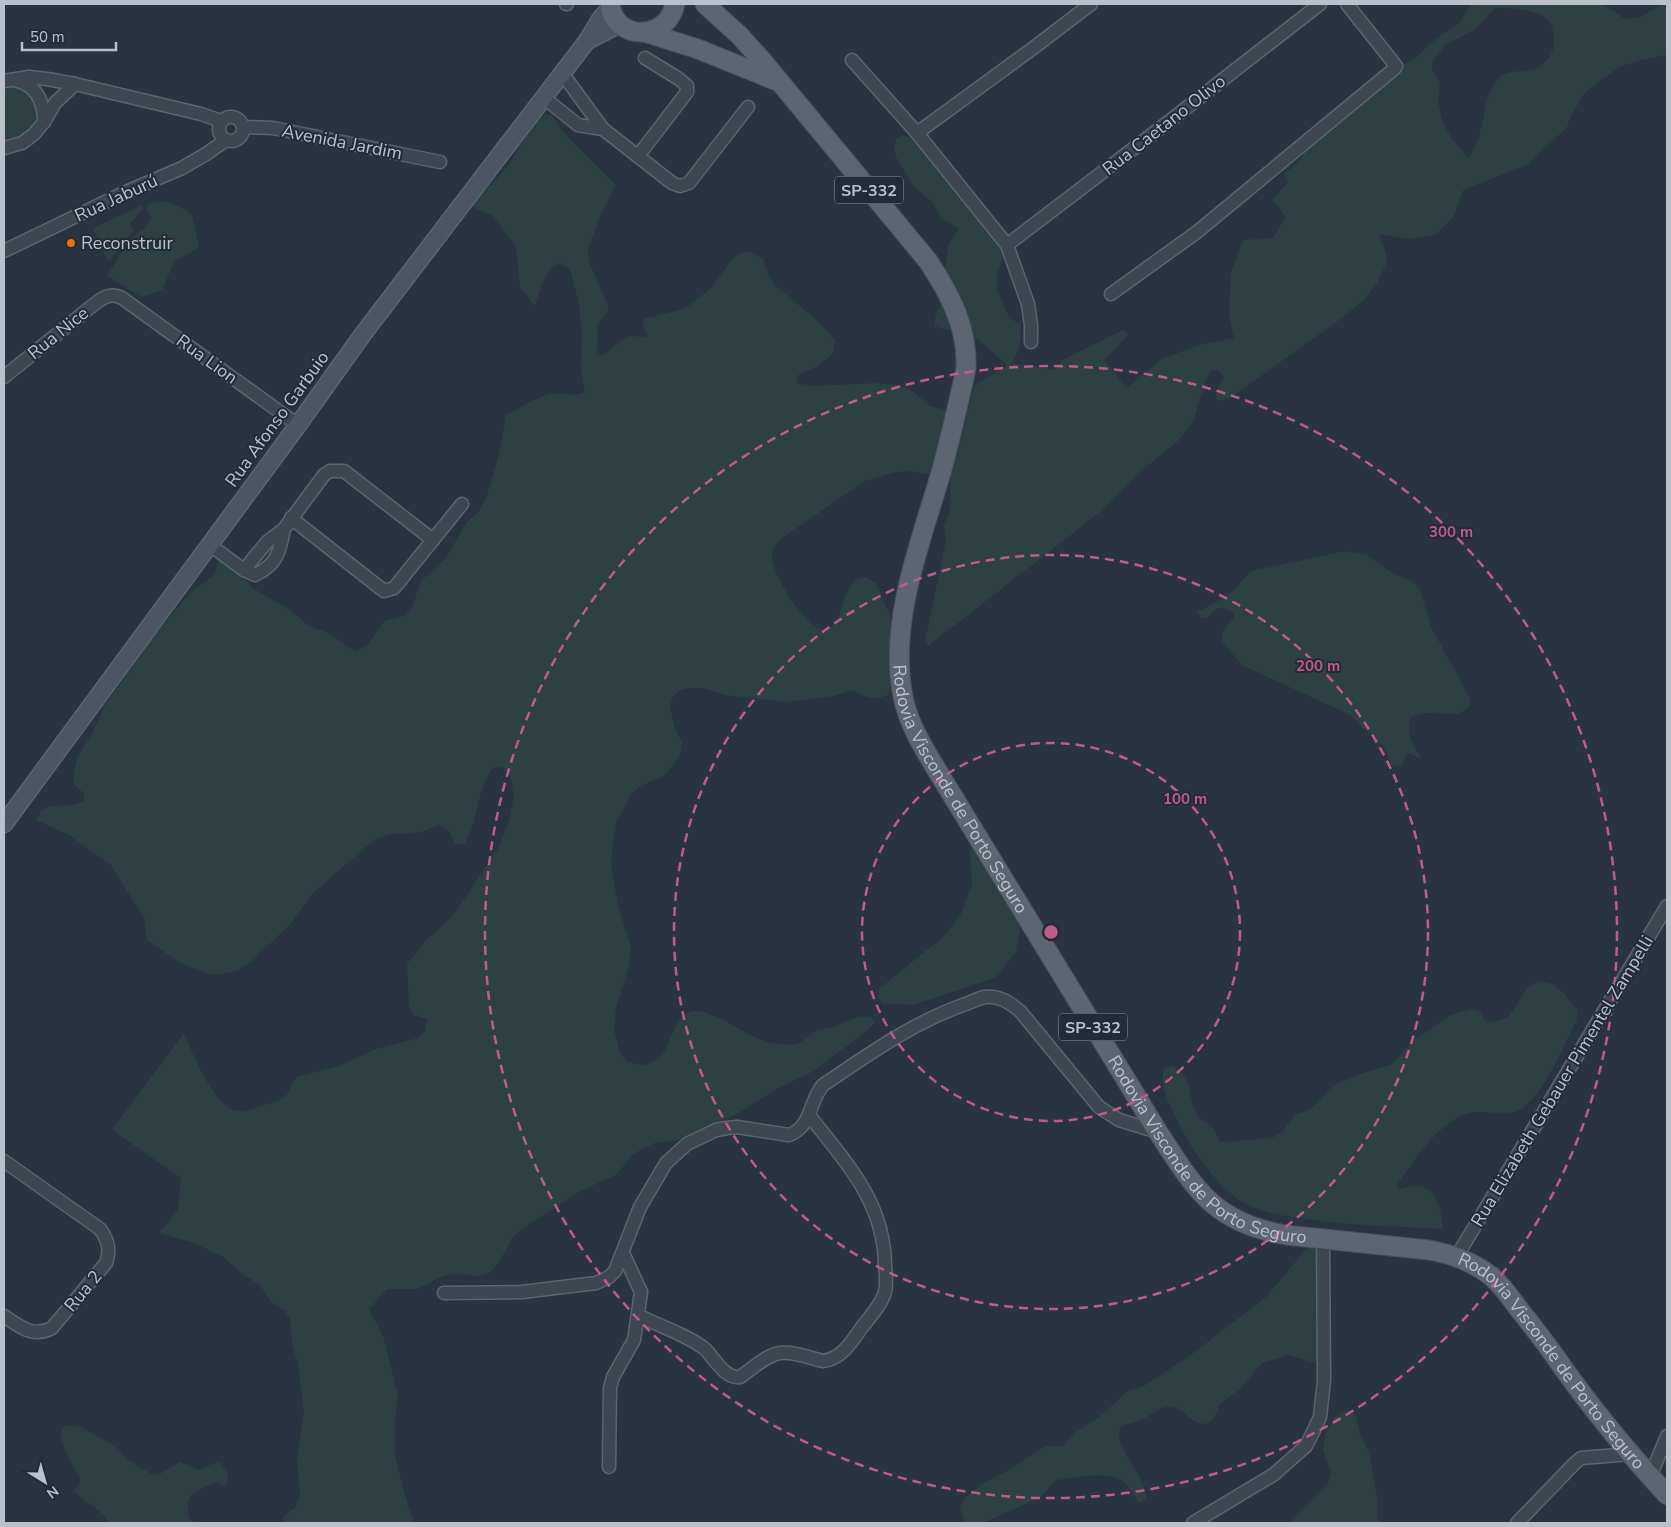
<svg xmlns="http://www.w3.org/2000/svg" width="1671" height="1527" font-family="'Nunito Sans',sans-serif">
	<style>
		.green { fill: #2d4142; fill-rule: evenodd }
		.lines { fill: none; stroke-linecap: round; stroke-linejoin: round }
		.street-casing { stroke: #5c646e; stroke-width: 15 }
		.secondary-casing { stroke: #5c646e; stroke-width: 19 }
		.primary-casing { stroke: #484f5a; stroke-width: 21 }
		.street { stroke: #3e4650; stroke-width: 12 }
		.secondary { stroke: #4d5563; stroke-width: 16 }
		.primary { stroke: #5d6570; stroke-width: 19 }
		.ring { fill: none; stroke: #bf5c87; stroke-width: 2.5; stroke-dasharray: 9 6 }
		.food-dot { fill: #e8710a; stroke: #232b36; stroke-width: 2 }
		.labels { text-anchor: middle; stroke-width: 4; stroke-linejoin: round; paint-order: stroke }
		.shield { fill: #232b36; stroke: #8d949e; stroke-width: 1 }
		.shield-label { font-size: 16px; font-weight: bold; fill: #bbc1ca }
		.street-label { font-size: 18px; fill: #bbc1ca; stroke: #232b36 }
		.poi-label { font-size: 18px; fill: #bbc1ca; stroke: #232b36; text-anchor: start }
		.centre { fill: #bf5c87; stroke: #232b36; stroke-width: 2.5 }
		.ring-label { font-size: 15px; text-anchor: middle; font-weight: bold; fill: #bf5c87; stroke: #232b36; stroke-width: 4; stroke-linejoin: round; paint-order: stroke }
	</style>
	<rect width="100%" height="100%" fill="#2a3440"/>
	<g class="green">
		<path d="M1471,4h132l22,15 16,-2 21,-13h5v51l-26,5 -22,7 -33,25 -15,23 -4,12 -40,38 -64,25 -9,26 -19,19 -26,4 -30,-5 7,19 1,9 -10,21 -13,17 -25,20 -109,78 -9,3 -5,-2v-5l8,-17 -6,-7 -7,1 -6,11 -12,40 -16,20 -30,24 -47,46 -172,134 -3,-5 21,-100 -2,-14 6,-19 1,-34 11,-38 12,-50 33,-21c-13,-11 -30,-30 -45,-34 -10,-3 -19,1 -27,-6v-7l6,-14 -9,-18 14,-21 2,-20 11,-16 -18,-11 -9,-16 -18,-15 -18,-30 -2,-10 2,-8 7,-4 6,2 32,24 64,89 -8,25v14l12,29 11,6c2,12 0,30 -9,39l44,7 7,-10 61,-30 6,4 -25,26 23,28 34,-29 42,-15 31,-6 -5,-23 2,-43 12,-32 30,-2 13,-21 -14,-17 16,-18 -4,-9 8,-5 8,-9 26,-41 56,-43 31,-15 24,-22 22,-15zM1495,8c23,1 59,-1 59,31 1,11 -4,19 -12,26 -9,10 -35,1 -45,15 -17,23 -11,57 -29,78l-16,-19 -10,-18 -4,-19 2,-20 -8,-12 1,-10 12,-15 29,-15z"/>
		<path d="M10,88h12c26,25 15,46 -18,51v-50z"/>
		<path d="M541,115h11l11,17 53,53 -17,34 -11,31 2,14 18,42v5l-10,13 -1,31 8,-1 23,-18 20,1 -5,-13v-5l43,-11 24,-19 22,-30 9,-6 10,-1 12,6 6,19 7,9 45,38 14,16 -2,14 -17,13 -18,8 -2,8 17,3 64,-3 24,3 13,6 16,14 16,4 6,8 -17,53 -9,3 -17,-3 -13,1 -31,9 -79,54c-5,5 -13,10 -14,18 -3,19 31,69 48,76 3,1 6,1 8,1 16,-10 12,-35 26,-48 3,-3 8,-4 11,-5l11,6 17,40 2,42 -6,29c-13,8 -24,4 -36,-4l-23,7 -45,5 -60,-7 -23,-7h-14l-9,3 -7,7 -2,9 4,19 8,17 -2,13 -16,20 -22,9 -11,10 -14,25 -4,21 -2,24 7,41 13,41 -2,19 -13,42 -2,22 6,23 8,9 16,4c9,-4 16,-8 21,-16 9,-13 9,-36 28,-39 19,-4 59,31 84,33 6,1 18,1 23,-2 6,-2 10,-8 15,-11 5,-2 11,-2 15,-3 16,-5 28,-16 44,-9v4l-6,7 -56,42 -36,17 -37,24 -55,26 -30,4 -14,7 -9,6 -14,18 -38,18 -60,39 -7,8 -15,26 -7,8 -11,3 -26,-2 -17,5 -18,10h-31l-18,20 14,27 15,58 -3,26v36l12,46 7,21h-133l4,-8 11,-8 4,-12 -3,-35 7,-49 -6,-48 -6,-18 -2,-26 -5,-8 -15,-10 -10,-16 -19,-12 -19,-17 -31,-14 -32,-9 19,-24 3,-31 -69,-48 72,-97c9,21 27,68 50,77 9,3 18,-1 27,-4 6,-2 16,-4 22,-8 9,-6 7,-15 14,-21l42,-11 37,-17 42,-11 7,-7 2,-12 -13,-4 -5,-9 -2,-42 19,-24 18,-15 17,-21 38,-57 11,-29 4,-23 -4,-19 -9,-10 -7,1c-18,21 -15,53 -29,76l-10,2 -6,-14 -10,-6 -21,8 -27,1 -16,5 -63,55 -21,29 -40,39 -14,9 -22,4 -10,-2 -25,-10 -33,-23 -3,-22 -34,-54 -20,-13 -19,-15 -35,-16 5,-9 7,-5 25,-1 12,-4 -1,-8 -10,-8v-14l4,-15 16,-26 10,-23 49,-70 37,-44 24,-18 6,-17 9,-1 22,30 41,24 18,16 19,6 26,19 13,-8 16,-23 20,-5 8,-8 9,-27 24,-22 22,-37 12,-11 7,-12 13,-45 7,-39c14,-7 28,-17 44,-21 12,-2 24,4 35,-2l-4,-21 1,-36 -3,-32 -9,-34 -11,-6c-16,8 -18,28 -24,43l-15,-18 -4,-42 -23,-30 -18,-7 -3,-5v-6c7,-5 16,-10 22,-16 20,-20 29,-46 47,-67z"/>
		<polygon points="164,201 184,209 192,215 199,247 174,262 162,290 141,297 107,276 130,239 146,227 151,218 147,212 148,204"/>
		<polygon points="140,206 143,209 129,225 134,230 108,261 93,228"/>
		<path d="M1345,551l22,4 25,18 21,8 7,8 11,38 40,73 -3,8 -9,6 -34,-1 -14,4c-7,18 2,26 10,41l-14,-5 -6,14 -9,-2 -9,-19 -33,-31 -108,-50 -20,-24v-9l12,-15v-4l-7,-4 -10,-1 -10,10h-6l-4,-6 32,-17 22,-24z"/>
		<polygon points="976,839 997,865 1020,930 1016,952 999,974 994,978 913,1005 883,1004 877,997 879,989 944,936 961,914 972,884 970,852"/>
		<path d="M1537,981l15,3 12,9 13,17v9c-13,26 -32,75 -56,90 -13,8 -30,2 -45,3 -33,3 -62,48 -79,73l1,4c6,-1 15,-4 20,-3 22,3 23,26 25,43 -48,-3 -96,-3 -144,-11 -17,-3 -35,-5 -51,-13 -26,-12 -59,-57 -70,-83 -7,-16 -20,-35 -14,-53l9,-3c22,16 13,25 23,46 3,8 12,10 17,16 3,4 5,10 7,14l52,-4 10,-6 13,-17 14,-5 29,-27 16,-7 39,-12 19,-22 38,-27 21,-6 9,3 7,11 21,-5 19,-29z"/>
		<path d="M1313,1245l6,2 8,16 3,36 -1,32 -7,24 -9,7 -24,-7 -27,8 -22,26 -20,15 -6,14 -7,6c-18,-1 -17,-9 -30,-16 -13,-6 -25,7 -36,12 -6,2 -13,4 -19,6 -1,1 -3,6 -3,7 -1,18 27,43 27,65l-7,5c-4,-6 -9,-14 -14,-20 -14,-14 -51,-5 -69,-3l-15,17 -58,26h-18l-5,-14 4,-10 16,-14 29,-15 36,-24h18l13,-14 27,-18 24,-23 17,-5 47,-31 76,-59 40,-48z"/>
		<polygon points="1350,1410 1356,1416 1360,1434 1369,1452 1377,1497 1377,1519 1381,1523 1288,1523 1328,1483 1331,1473 1323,1449 1325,1434 1338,1413"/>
		<path d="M65,1425l16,2 30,17 19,17 23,14 7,-1 20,-12 19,8 15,-7h6l8,10 -1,11 -4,2 -4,-4c-6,1 -11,4 -16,6 -16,9 -17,12 -14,30l6,5h-86l-6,-9 -30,-23 7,-8v-5l-14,-25 -6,-18z"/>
	</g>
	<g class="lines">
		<defs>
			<g id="street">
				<polyline points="566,4 567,4"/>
				<polyline points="852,60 917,133 1007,245 1028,304 1031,325 1031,342"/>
				<path d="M14,80c22,4 30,21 30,42"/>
				<polyline points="4,81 29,77 47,79 75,84 201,114 221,121"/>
				<polyline points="543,97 578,125 603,129 562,73"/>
				<circle cx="231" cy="129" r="12"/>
				<polyline points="243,127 273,128 440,162"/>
				<polyline points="603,129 672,183 680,186 689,183 748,107"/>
				<polyline points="917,133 1032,49 1091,4"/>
				<polyline points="4,148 22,143 34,134 44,122 55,103 75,84"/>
				<polyline points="638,156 687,92 687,86 679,79 645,58"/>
				<polyline points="1007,245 1167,123 1320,4"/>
				<polyline points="4,251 126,192 182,168 206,154 226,140"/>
				<polyline points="1111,294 1197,232 1394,69 1396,66 1347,4"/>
				<path d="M4,377l88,-71c10,-8 18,-14 30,-8l176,127"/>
				<polyline points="291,518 384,591 394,588 462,504"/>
				<path d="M210,545l34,25 11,5c22,-10 25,-24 29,-46"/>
				<polyline points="244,570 267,542 284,529 324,475 330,471 344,471 433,540"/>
				<path d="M4,1161l96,68c8,11 11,21 6,34l-54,65c-19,10 -32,-1 -48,-12"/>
				<polyline points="1457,1256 1667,906"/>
				<path d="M444,1293l78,-1 74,-9 13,-6 6,-6 25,-64 26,-44 21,-19 29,-14 11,-2 10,-1 52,8c23,-8 20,-34 34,-50 45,-30 89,-62 140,-80 7,-2 15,-7 22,-8 14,-2 25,6 35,14l79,96 20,13 39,12"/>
				<path d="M639,1316c19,9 50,20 66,33 10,10 20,30 35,28 12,-8 26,-22 40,-24 13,-2 30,5 43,8 19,-2 29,-20 39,-34 8,-10 19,-22 23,-35 2,-9 1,-18 0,-27 -1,-64 -39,-102 -76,-150"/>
				<polyline points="609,1467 610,1388 613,1377 634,1340 641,1292 623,1253"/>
				<polyline points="1650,1477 1667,1436"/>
				<polyline points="1193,1523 1273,1475 1306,1446 1313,1432 1320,1417 1324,1380 1323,1238"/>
				<polyline points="1517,1523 1575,1463 1581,1458 1631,1454"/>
			</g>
			<g id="secondary">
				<polyline points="587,41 620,24"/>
				<polyline points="4,824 298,425 363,334 587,41 601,18 610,8"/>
			</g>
			<g id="primary">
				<path d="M610,4c4,37 57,38 65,0"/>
				<path id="s1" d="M705,4l34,31 21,23 168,203c22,33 40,67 38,108 -8,36 -16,72 -26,107 -20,68 -50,144 -38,215 4,28 19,53 33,76l223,365c37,57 56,91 128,103l143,15c23,4 44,12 62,26 11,9 19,21 27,32 17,21 33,42 48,64 31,43 65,84 101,123"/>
				<polyline points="644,32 698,49 777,81"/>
			</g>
		</defs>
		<use href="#street" class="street-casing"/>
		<use href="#secondary" class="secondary-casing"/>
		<use href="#primary" class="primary-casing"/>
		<use href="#street" class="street"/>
		<use href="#secondary" class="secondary"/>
		<use href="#primary" class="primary"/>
	</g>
	<g class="ring">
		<circle cx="1051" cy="932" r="189"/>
		<circle cx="1051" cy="932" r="377"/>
		<circle cx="1051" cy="932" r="566"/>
	</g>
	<circle class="food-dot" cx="71" cy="243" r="5"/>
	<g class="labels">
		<g class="shield">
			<rect x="835" y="176.5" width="68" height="27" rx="4"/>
			<rect x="1059" y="1013.5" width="68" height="27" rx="4"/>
		</g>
		<g class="shield-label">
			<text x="869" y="196">SP-332</text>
			<text x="1093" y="1033">SP-332</text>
		</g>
		<g class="street-label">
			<text transform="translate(1164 125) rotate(-38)" y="6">Rua Caetano Olivo</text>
			<text transform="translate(342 142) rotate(11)" y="6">Avenida Jardim</text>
			<text transform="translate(116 198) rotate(-25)" y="6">Rua Jaburú</text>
			<text transform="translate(58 333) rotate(-39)" y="6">Rua Nice</text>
			<text transform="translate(207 359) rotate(36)" y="6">Rua Lion</text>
			<text transform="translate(277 419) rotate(-54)" y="6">Rua Afonso Garbuio</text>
			<text dy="6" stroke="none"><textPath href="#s1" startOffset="901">Rodovia Visconde de Porto Seguro</textPath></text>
			<text transform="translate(1562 1081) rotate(-59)" y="6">Rua Elizabeth Gebauer Pimentel Zampelli</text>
			<text dy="6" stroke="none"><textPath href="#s1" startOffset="1351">Rodovia Visconde de Porto Seguro</textPath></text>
			<text transform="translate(83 1291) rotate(-50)" y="6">Rua 2</text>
			<text dy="6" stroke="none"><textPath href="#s1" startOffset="1785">Rodovia Visconde de Porto Seguro</textPath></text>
		</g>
		<g class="poi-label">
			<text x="81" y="249">Reconstruir</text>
		</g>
	</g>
	<circle cx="1051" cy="932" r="8" class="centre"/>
	<g class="ring-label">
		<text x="1451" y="537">300 m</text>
		<text x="1318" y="671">200 m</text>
		<text x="1185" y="804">100 m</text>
	</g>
	<rect width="1671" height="1527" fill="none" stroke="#bbc1ca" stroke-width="10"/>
	<g transform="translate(45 1482) rotate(143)" stroke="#232b36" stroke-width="4" paint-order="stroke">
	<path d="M0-4L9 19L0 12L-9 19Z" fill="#bbc1ca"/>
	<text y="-8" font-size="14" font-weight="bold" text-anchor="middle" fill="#bbc1ca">N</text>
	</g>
	<path d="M22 42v8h94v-8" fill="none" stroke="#bbc1ca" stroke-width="2.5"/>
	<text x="30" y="42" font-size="15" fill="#bbc1ca" stroke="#232b36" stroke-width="4" paint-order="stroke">50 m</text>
</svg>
